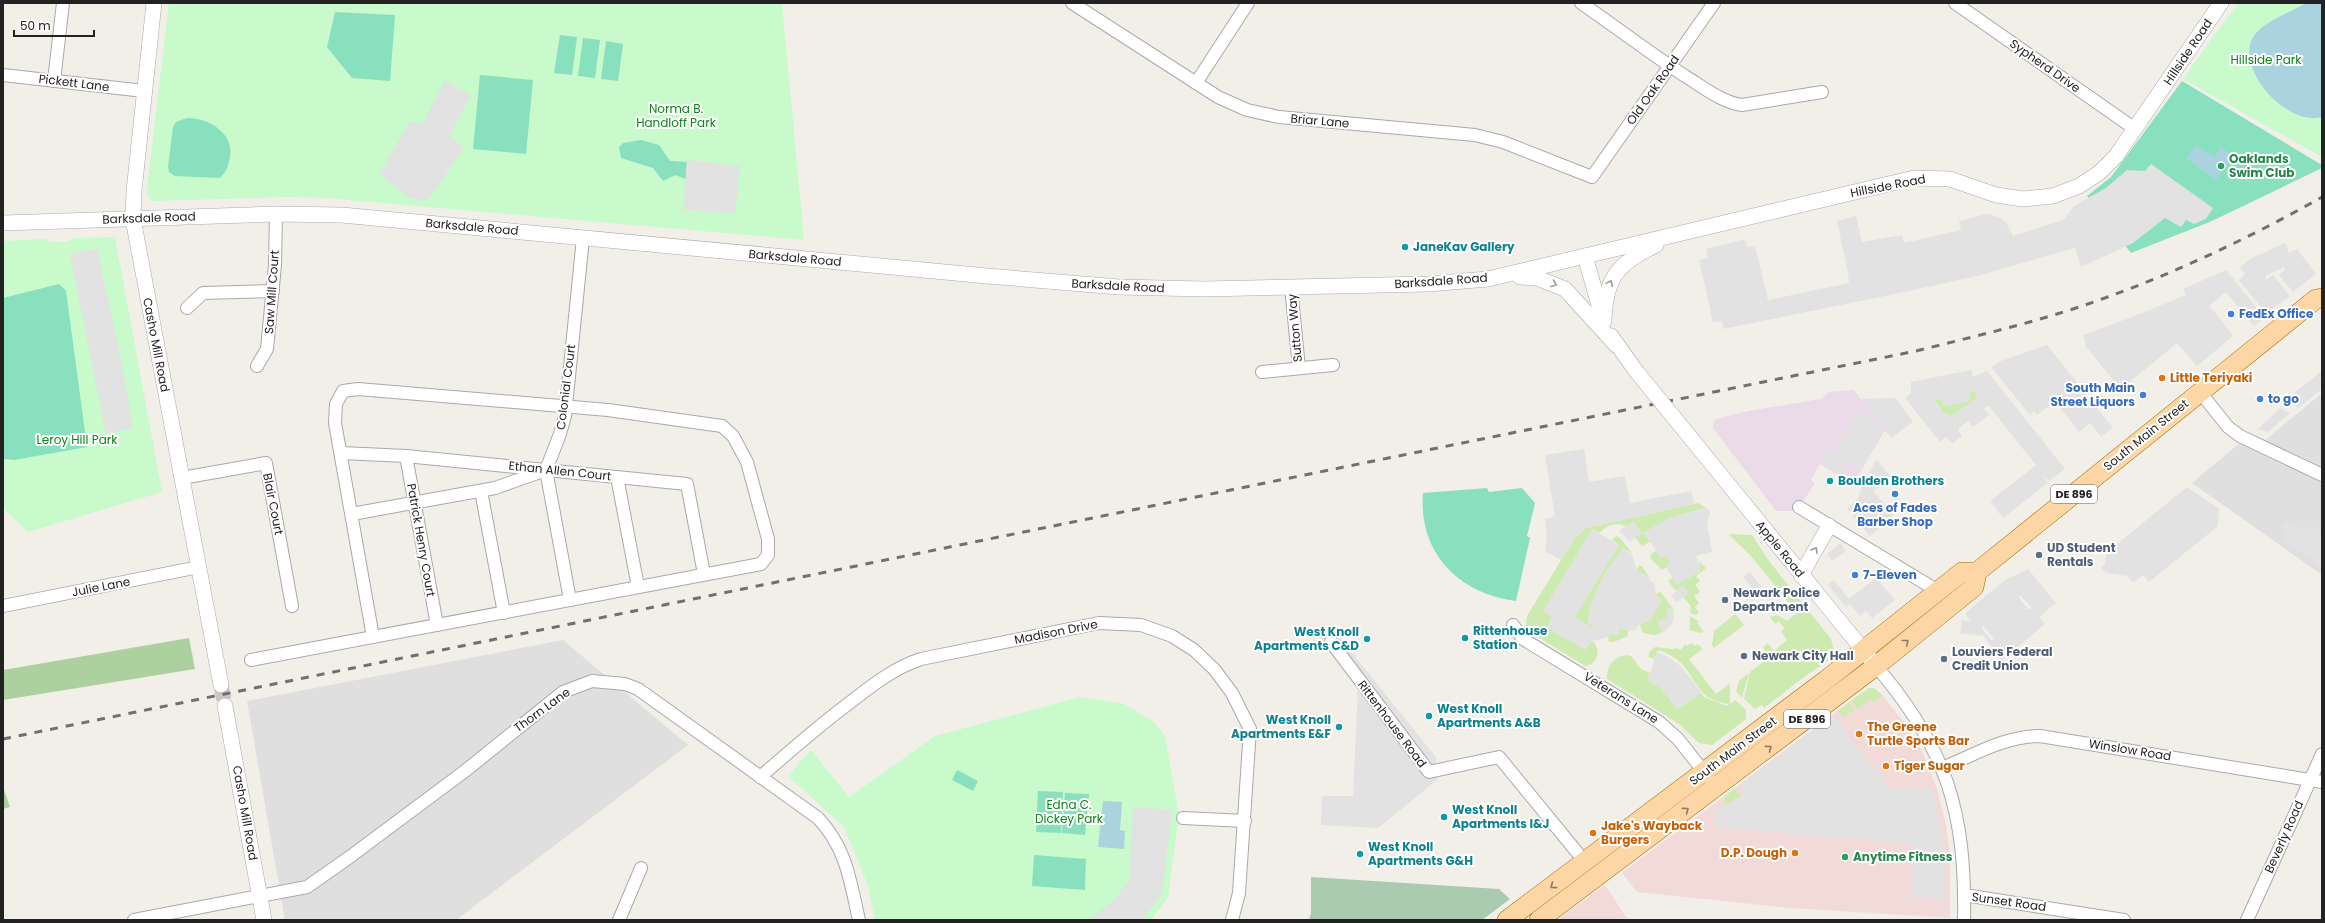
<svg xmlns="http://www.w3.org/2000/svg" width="2325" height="923" font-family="Poppins,sans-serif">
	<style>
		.residential { fill: #e0dfdf }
		.commercial { fill: #f2dad9 }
		.industrial { fill: #ebdbe8 }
		.grass { fill: #cdebb0 }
		.forest { fill: #add19e }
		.cemetery { fill: #aacbaf }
		.park { fill: #c8facc }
		.pitch { fill: #88e0be }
		.parking { fill: #e2e2e2; fill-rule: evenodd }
		.water { fill: #aad3df }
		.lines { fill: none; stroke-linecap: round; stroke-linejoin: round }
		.tertiary-tunnel { stroke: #c8c6c1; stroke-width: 15; stroke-dasharray: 15 8; stroke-linecap: butt }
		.minor-casing { stroke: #a9a9a9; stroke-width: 14 }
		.tertiary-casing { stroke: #a9a9a9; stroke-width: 16 }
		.primary-casing { stroke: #a06b00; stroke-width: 20 }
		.minor { stroke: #fff; stroke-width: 12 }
		.tertiary { stroke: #fff; stroke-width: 15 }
		.primary { stroke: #fcd6a4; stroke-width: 19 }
		.rail { stroke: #707070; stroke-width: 3; stroke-dasharray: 8 8; stroke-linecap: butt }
		.tertiary-bridge-casing { stroke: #a9a9a9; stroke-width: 16; stroke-linecap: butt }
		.tertiary-bridge { stroke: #fff; stroke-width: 15 }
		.oneway { stroke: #9c9c9c }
		.oneway2 { stroke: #8f7c63 }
		.leisure-dot { fill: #2e9e5b; stroke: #fff; stroke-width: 1.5 }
		.culture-dot { fill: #0f9aa8; stroke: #fff; stroke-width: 1.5 }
		.shop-dot { fill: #3f7fe0; stroke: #fff; stroke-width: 1.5 }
		.food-dot { fill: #e8710a; stroke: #fff; stroke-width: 1.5 }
		.service-dot { fill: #5c6f8a; stroke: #fff; stroke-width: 1.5 }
		.labels { text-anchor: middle; stroke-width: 4; stroke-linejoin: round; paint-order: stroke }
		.shield { fill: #fff; stroke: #646464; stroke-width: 1 }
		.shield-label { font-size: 11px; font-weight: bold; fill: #222 }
		.street-label { font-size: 12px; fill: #222; stroke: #fff }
		.park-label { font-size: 12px; fill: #0c8416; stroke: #fff }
		.leisure-label { font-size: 12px; font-weight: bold; fill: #27864d; stroke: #fff; text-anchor: start }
		.culture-label { font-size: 12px; font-weight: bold; fill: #0d838f; stroke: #fff; text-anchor: start }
		.shop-label { font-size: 12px; font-weight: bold; fill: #366cbe; stroke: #fff; text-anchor: start }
		.food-label { font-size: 12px; font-weight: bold; fill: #c56008; stroke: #fff; text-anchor: start }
		.service-label { font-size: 12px; font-weight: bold; fill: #4e5e75; stroke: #fff; text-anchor: start }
	</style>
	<rect width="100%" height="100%" fill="#f2efe9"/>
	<g class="residential">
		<polygon points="2322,393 2322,575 2192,483 2242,441 2256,448"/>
		<polygon points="563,640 688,745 456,920 285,920 247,701"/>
	</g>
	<g class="commercial">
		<polygon points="1872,688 1882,695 1907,726 1923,753 1937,789 1946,825 1950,854 1950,918 1790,908 1637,892 1622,873 1860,694"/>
		<polygon points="1605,885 1628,920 1557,920"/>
	</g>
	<polygon class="industrial" points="1854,390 1885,430 1855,481 1850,482 1820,464 1811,480 1815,483 1797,511 1776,511 1713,428 1713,422 1716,419 1748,411 1821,399 1829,392"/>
	<g class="grass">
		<polygon points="1976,391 1977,398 1952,416 1944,413 1934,400 1942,398 1944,406 1970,401 1969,392"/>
		<path d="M1698,503l9,5c-24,5 -43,12 -63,25l6,9 -8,4 -7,-8 7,-5 -9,-11 -7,4c-9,-4 -20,-1 -26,7l-8,-4 -44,98 37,23 5,-8h4c7,11 4,21 -9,24l-47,-29 -7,-6h-2l-3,-6 1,-9 47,-77 12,-11z"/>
		<polygon points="1728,534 1752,535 1769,561 1831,639 1834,651 1829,660 1804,677 1764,708 1762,705 1755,709 1744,699 1750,672 1770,657 1763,647 1768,643 1774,651 1787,640 1781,631 1784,628 1779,621 1775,624 1770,617 1777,615 1787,621 1797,613 1751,556"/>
		<polygon points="1616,536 1619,537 1633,554 1623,548 1590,607 1588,623 1597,625 1592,628 1567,612 1575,616 1619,545 1612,540"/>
		<polygon points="1655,551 1666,555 1670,561 1669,565 1662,570 1650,558 1651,554"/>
		<polygon points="1699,561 1706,568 1696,576 1700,581 1695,585 1700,592 1694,596 1699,603 1695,607 1699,613 1696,615 1690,613 1691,606 1683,597 1688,593 1683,586 1676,591 1668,581 1672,578 1677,584 1700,571"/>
		<polygon points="1639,566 1642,566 1650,579 1637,570"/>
		<polygon points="1660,591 1674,610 1675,614 1671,608 1668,617 1658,622 1662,633 1654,635 1643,633 1640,625 1644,621 1650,621 1656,594"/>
		<polygon points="1735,614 1744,625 1714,648 1712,645 1714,631"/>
		<polygon points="1690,616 1699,622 1697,623 1704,632 1701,633 1690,630"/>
		<polygon points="1619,629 1628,630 1628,636 1614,642 1609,642 1608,635"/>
		<path d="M1691,643l4,3 3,-2 5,5 -14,10 27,35 14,-11v21c-6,0 -22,-5 -26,-10 -18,-21 -16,-34 -46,-44l-4,9 -6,-2 2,-6 5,-4 18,2 4,-1 4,2 4,-6 2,2z"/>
		<path d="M1628,655l4,2 9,12 9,4 -2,7 13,8 16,21 24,-16 3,4 23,9 8,-6 11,10v9l-34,26 -13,-2 -20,-19 -72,-45c-1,-12 7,-24 21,-24z"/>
		<polygon points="1749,673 1742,698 1736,691 1739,681"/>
		<polygon points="1869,688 1874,688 1882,695 1873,703 1870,699 1858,709 1851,701"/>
		<polygon points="1849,703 1854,710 1843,717 1838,711"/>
		<polygon points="1735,788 1741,796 1725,806 1724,797"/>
	</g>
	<g class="forest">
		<polygon points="189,638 195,669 3,700 3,670"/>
		<polygon points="3,787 10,807 3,809"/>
	</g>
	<polygon class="cemetery" points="1311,877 1499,889 1510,899 1482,920 1309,920 1311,913"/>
	<g class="park">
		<polygon points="169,3 782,3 804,240 326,198 287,197 152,201 148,197 147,188"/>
		<polygon points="2238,3 2322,3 2322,157 2183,79"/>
		<polygon points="115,237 162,492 28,532 3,508 3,241 46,239 50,242 67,242 74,238"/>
		<polygon points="1080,697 1124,704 1154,722 1165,736 1179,815 1168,897 1151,920 875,920 868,886 844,827 788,776 811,750 849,797 935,736"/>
	</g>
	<g class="pitch">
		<polygon points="335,12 395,15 390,81 352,78 327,47"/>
		<polygon points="560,35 577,37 572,75 554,73"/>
		<polygon points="583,38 600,40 595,78 578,76"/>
		<polygon points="606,41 623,44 618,81 601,79"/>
		<polygon points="480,75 533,80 526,154 473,149"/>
		<polygon points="2182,81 2322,165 2322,168 2212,221 2131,253 2087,196 2111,177"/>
		<path d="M187,118c24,0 50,17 42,44 -2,7 -4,12 -10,16l-44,-2 -6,-4 -1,-5 5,-40 3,-5z"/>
		<polygon points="641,140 659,145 670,161 687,162 686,179 675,175 663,181 653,168 621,158 619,147 623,143"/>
		<polygon points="59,284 66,291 87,447 14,460 3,459 3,298"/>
		<path d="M1487,488l2,4 33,-4 13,15 -8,33 3,2 -14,63c-57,-7 -98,-48 -93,-108z"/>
		<polygon points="957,770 978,781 973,791 952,780"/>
		<polygon points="1038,791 1063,792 1061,833 1036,832"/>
		<polygon points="1065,793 1089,794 1085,835 1062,833"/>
		<polygon points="1034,855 1086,859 1085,890 1032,886"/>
	</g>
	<g class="parking">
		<polygon points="445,81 471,95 449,136 464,148 427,201 411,198 379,174 410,121 422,124"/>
		<polygon points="687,160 740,166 735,213 683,210"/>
		<polygon points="2151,164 2213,208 2206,219 2194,224 2186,220 2181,227 2165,218 2133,243 2081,267 2075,248 1977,276 1895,294 1723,329 1722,321 1713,322 1699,260 1708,258 1706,249 1745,239 1747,247 1755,246 1768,300 1849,283 1848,273 1837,221 1856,216 1862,242 1902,235 1904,243 1961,230 1959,221 1987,214 1999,217 2005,221 2013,236 2063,220 2074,206 2106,188 2127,170 2145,171"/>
		<polygon points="2285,243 2289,253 2297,249 2316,274 2293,292 2279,275 2285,270 2284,267 2265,276 2266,280 2273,275 2290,296 2266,314 2239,280 2245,274 2240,267 2250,259"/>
		<polygon points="97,249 121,359 133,428 106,434 70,254"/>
		<polygon points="2226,270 2265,318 2254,326 2226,292 2209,306 2216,313 2233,336 2197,366 2177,343 2121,389 2086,347 2083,335 2132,317 2186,295 2183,289"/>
		<polygon points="2047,345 2113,428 2101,437 2090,423 2079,432 2055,401 2037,415 2034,411 2030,415 1991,367 1998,362"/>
		<path d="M1971,370l2,7 14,-6 78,98 -16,12 -7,-6 6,8 -45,35 -13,-17 46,-36 -48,-60 -4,3 5,7 -16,12 -5,-6 -10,8 4,7 -10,8 -6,-7 -6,5 -35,-44 6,-5v-11zM1976,391l1,7 -25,18 -8,-3 -10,-12 8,-3 2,8 26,-5 -1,-9z"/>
		<polygon points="2322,371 2322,389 2298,408 2289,397"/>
		<polygon points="1896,398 1913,422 1891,438 1861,399"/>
		<polygon points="2280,408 2290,413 2268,432 2258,429"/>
		<polygon points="1858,412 1872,419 1882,433 1860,471 1846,463 1839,474 1821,463 1826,453 1833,456"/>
		<polygon points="1584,449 1589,482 1625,476 1630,503 1691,491 1694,504 1586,528 1574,539 1561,560 1545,551 1547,537 1545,519 1555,516 1545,455"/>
		<polygon points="1876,459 1891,477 1873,491 1894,515 1870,536 1847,508 1859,498 1858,497"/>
		<polygon points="2187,487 2219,509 2218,526 2149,582 2143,575 2133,583 2127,576 2106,573 2101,567 2105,564 2106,553"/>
		<polygon points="1707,508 1710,512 1707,523 1712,552 1696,556 1701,570 1677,585 1666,567 1670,560 1666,555 1661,558 1644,533 1667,519"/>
		<polygon points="2285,520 2292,525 2294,523 2306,531 2311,525 2322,532 2322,569 2283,540 2288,532 2280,527"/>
		<polygon points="1633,521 1642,533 1630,542 1619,531"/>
		<polygon points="1592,529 1619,545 1576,616 1568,613 1591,627 1597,626 1588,624 1590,607 1602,577 1623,548 1632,555 1637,570 1654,583 1656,595 1662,600 1650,621 1641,623 1634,631 1619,629 1618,635 1609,634 1607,637 1590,642 1585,650 1548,628 1553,618 1543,611"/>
		<polygon points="1840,543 1846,551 1832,561 1827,554"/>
		<path d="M2028,569l28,34 -17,14 6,7 -44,37 -17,-25 -24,-3 2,-13 8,1 -5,-8 40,-33zM2020,595l11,12v2h-3l-9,-11zM1983,626l11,12v2h-3l-9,-11z"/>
		<polygon points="1750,572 1763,589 1757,594 1743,577"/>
		<polygon points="1876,578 1895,600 1872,618 1866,611 1860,616 1850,604 1846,607 1828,585 1834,580 1849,599"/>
		<polygon points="1683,586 1689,593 1677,602 1671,596"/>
		<polygon points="1671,608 1674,616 1673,622 1670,627 1662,633 1658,622 1668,617 1666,610"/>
		<polygon points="1332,628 1436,757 1437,780 1378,828 1321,825 1322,796 1353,796 1358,686 1318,638"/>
		<polygon points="1657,652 1668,657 1679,665 1693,681 1701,693 1677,709 1661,688 1648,680"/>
		<polygon points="1833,716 1890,789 1932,788 1943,845 1946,899 1910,897 1914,845 1847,837 1846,839 1735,828 1734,829 1714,828 1716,807 1728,806 1745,793 1740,785"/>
		<polygon points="1133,807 1172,810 1162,894 1142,920 1089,920 1115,899 1129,880"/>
	</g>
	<g class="water">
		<path d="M2307,3h15v114c-34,10 -87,-47 -69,-80 8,-14 39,-26 54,-34z"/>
		<polygon points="2196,145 2214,157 2221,147 2233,156 2216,180 2186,158"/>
		<polygon points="1103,801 1122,802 1120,830 1125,831 1124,849 1098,847"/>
	</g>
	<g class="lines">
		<polyline class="tertiary-tunnel" points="221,685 225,706"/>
		<defs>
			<g id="minor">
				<polyline points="1072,3 1218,97 1247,110 1279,117 1475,135 1503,142 1592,177 1714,3"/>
				<path d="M1581,3c35,24 69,50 104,73 18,11 36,26 57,29l80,-13"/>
				<polyline points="1955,3 2135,129"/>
				<polyline points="3,75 144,91"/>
				<polyline points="54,81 63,3"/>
				<polyline points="1196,83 1248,3"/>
				<polyline points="1291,287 1299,368"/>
				<polyline points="187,308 203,293 273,291"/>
				<polyline points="257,366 267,349 275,265 276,214"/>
				<polyline points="1262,372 1333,365"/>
				<polyline points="2200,392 2228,427 2240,436 2322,475"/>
				<polyline points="342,453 406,456 687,484 704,574"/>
				<polyline points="406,456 437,625"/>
				<polyline points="546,470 570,600"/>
				<polyline points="617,477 638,587"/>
				<polyline points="182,478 266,463 292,606"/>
				<polyline points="481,491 504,613"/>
				<polyline points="1799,507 1938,591"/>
				<polyline points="352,514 495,488 546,470 560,434 565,416 583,238"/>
				<polyline points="3,606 199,567"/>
				<polyline points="1513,625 1523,639 1659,722 1678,739 1708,777"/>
				<polyline points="1331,642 1429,772 1499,757 1585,862"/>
				<polyline points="251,660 761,564 768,555 768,539 747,462 733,436 722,426 608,410 358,389 343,391 336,404 335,423 373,637"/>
				<path d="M1876,666c71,83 90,146 88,254"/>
				<path d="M1942,768c32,-13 63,-32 98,-32l282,46"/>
				<path d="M760,777c28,-24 55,-48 84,-70 25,-19 47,-38 77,-48l178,-36 42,2 31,11 22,14 20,19 18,24 18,36 -11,164 -7,27"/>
				<polyline points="1183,818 1245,821"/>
				<polyline points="1964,895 2124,920"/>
				<path d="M134,920l173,-33 44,-31 114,-85 98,-79 29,-11 33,3 13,5 180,129c29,31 32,63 41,102"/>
				<polyline points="619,920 641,868"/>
				<polyline points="2247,920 2322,754"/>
			</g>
			<g id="tertiary">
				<polyline points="154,3 134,191 133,219 221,685"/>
				<polyline points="3,223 276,214 342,215 987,276 1119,287 1204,289 1291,287 1428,284 1488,279 1914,178 1950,179 1996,195 2023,199 2053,196 2079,186 2099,173 2116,156 2221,3"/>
				<polyline points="1585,256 1602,316"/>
				<polyline points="1520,277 1537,278 1565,289 1616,345"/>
				<path d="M1604,321c1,-43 14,-58 52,-76"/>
				<polyline points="1611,336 1636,371"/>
				<polyline points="1685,431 1876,666"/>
				<polyline points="1801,575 1829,526"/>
				<polyline points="225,706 264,920"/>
			</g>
			<g id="primary">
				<polyline points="1507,920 1826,680 1962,572 1977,572"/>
				<polyline points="1539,920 1876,666 1974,587 1977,572 2316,299 2322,298"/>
			</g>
		</defs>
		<use href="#minor" class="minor-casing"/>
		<use href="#tertiary" class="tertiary-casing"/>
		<use href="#primary" class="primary-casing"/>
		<use href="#minor" class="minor"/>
		<use href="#tertiary" class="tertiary"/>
		<use href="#primary" class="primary"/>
		<path class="rail" d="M3,739l1913,-388c56,-14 112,-27 166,-45 83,-28 164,-66 240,-109"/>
		<defs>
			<polyline id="tertiary-bridge" points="1636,371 1685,431"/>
		</defs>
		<use href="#tertiary-bridge" class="tertiary-bridge-casing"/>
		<use href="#tertiary-bridge" class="tertiary-bridge"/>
	</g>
	<defs><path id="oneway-chevron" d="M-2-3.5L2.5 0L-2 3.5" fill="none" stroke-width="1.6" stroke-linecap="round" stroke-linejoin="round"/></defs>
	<g class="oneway">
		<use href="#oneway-chevron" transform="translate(1610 283) rotate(-66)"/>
		<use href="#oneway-chevron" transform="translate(1554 284) rotate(23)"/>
		<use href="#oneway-chevron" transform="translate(1815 550) rotate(-60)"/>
	</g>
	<g class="oneway2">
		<use href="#oneway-chevron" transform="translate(1906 642) rotate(-39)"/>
		<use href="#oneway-chevron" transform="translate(1769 748) rotate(-37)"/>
		<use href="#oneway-chevron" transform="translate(1686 810) rotate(-37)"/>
		<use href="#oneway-chevron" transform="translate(1553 886) rotate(143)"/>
	</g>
	<g class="leisure-dot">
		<circle cx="2221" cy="166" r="4"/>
		<circle cx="1845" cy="857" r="4"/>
	</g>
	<g class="culture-dot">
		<circle cx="1405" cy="247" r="4"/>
		<circle cx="1830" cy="481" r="4"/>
		<circle cx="1465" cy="638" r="4"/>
		<circle cx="1367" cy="639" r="4"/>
		<circle cx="1429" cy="716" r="4"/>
		<circle cx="1339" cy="727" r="4"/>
		<circle cx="1444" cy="817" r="4"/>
		<circle cx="1360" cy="854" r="4"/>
	</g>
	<g class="shop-dot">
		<circle cx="2231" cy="314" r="4"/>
		<circle cx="2143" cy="395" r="4"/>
		<circle cx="2260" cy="399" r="4"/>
		<circle cx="1895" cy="494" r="4"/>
		<circle cx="1855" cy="575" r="4"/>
	</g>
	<g class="food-dot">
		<circle cx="2162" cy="378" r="4"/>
		<circle cx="1859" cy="734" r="4"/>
		<circle cx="1886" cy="766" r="4"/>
		<circle cx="1593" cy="833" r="4"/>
		<circle cx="1795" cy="853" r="4"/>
	</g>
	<g class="service-dot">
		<circle cx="2039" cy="555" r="4"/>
		<circle cx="1725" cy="600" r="4"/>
		<circle cx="1744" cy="656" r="4"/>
		<circle cx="1944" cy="659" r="4"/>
	</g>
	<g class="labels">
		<g class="shield">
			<rect x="2051" y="485" width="46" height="18" rx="3"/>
			<rect x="1784" y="710" width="46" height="18" rx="3"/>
		</g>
		<g class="shield-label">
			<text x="2074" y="498">DE 896</text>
			<text x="1807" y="723">DE 896</text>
		</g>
		<g class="street-label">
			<text transform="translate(2188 52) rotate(-56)" y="4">Hillside Road</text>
			<text transform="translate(2045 66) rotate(35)" y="4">Sypherd Drive</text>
			<text transform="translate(74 83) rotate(7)" y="4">Pickett Lane</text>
			<text transform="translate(1653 90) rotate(-55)" y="4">Old Oak Road</text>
			<text transform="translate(1320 121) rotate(5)" y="4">Briar Lane</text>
			<text transform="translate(1888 186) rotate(-11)" y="4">Hillside Road</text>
			<text transform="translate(149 218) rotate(-2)" y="4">Barksdale Road</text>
			<text transform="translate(472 227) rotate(5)" y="4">Barksdale Road</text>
			<text transform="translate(795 258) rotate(5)" y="4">Barksdale Road</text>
			<text transform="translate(1441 281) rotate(-4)" y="4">Barksdale Road</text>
			<text transform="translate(1118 286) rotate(3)" y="4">Barksdale Road</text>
			<text transform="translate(272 292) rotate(-86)" y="4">Saw Mill Court</text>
			<text transform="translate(1295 328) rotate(-95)" y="4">Sutton Way</text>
			<text transform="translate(156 345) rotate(79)" y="4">Casho Mill Road</text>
			<text transform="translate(566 387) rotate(-83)" y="4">Colonial Court</text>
			<text transform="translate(2146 435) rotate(-39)" y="4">South Main Street</text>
			<text transform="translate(560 471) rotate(6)" y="4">Ethan Allen Court</text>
			<text transform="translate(273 504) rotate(79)" y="4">Blair Court</text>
			<text transform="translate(421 540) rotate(80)" y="4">Patrick Henry Court</text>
			<text transform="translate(1780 549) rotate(51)" y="4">Apple Road</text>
			<text transform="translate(101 587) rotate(-11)" y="4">Julie Lane</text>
			<text transform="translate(1056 632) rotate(-11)" y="4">Madison Drive</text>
			<text transform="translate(1621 698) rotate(32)" y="4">Veterans Lane</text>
			<text transform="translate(542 710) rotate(-36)" y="4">Thorn Lane</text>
			<text transform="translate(1392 724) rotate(53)" y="4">Rittenhouse Road</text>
			<text transform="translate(2130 750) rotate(9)" y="4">Winslow Road</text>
			<text transform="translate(1733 751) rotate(-37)" y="4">South Main Street</text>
			<text transform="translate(245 813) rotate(80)" y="4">Casho Mill Road</text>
			<text transform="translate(2284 837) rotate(-66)" y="4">Beverly Road</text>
			<text transform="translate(2009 902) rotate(8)" y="4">Sunset Road</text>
		</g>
		<g class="park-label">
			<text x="2266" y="64">Hillside Park</text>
			<text x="676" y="113">Norma B.<tspan x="676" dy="14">Handloff Park</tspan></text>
			<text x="77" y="444">Leroy Hill Park</text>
			<text x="1069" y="809">Edna C.<tspan x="1069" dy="14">Dickey Park</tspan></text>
		</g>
		<g class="leisure-label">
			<text x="2229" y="163">Oaklands<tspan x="2229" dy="14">Swim Club</tspan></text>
			<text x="1853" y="861">Anytime Fitness</text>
		</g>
		<g class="culture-label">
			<text x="1413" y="251">JaneKav Gallery</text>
			<text x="1838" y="485">Boulden Brothers</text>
			<text x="1473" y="635">Rittenhouse<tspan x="1473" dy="14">Station</tspan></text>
			<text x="1359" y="636" text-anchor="end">West Knoll<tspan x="1359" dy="14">Apartments C&amp;D</tspan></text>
			<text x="1437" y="713">West Knoll<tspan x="1437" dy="14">Apartments A&amp;B</tspan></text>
			<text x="1331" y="724" text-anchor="end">West Knoll<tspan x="1331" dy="14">Apartments E&amp;F</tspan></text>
			<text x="1452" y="814">West Knoll<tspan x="1452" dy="14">Apartments I&amp;J</tspan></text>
			<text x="1368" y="851">West Knoll<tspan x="1368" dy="14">Apartments G&amp;H</tspan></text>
		</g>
		<g class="shop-label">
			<text x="2239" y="318">FedEx Office</text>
			<text x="2135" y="392" text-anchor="end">South Main<tspan x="2135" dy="14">Street Liquors</tspan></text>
			<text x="2268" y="403">to go</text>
			<text x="1895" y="512" text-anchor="middle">Aces of Fades<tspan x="1895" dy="14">Barber Shop</tspan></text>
			<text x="1863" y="579">7-Eleven</text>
		</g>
		<g class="food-label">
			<text x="2170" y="382">Little Teriyaki</text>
			<text x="1867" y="731">The Greene<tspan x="1867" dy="14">Turtle Sports Bar</tspan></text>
			<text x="1894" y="770">Tiger Sugar</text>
			<text x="1601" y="830">Jake's Wayback<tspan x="1601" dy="14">Burgers</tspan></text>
			<text x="1787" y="857" text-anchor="end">D.P. Dough</text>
		</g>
		<g class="service-label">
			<text x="2047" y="552">UD Student<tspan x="2047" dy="14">Rentals</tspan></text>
			<text x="1733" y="597">Newark Police<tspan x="1733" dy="14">Department</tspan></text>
			<text x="1952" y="656">Louviers Federal<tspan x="1952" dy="14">Credit Union</tspan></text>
			<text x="1752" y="660">Newark City Hall</text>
		</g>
	</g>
	<rect width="2325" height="923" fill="none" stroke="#222222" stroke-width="8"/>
	<path d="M14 30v6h80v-6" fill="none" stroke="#222222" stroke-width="2"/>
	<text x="20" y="30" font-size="12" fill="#222222" stroke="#ffffff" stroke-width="3" paint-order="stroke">50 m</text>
</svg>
